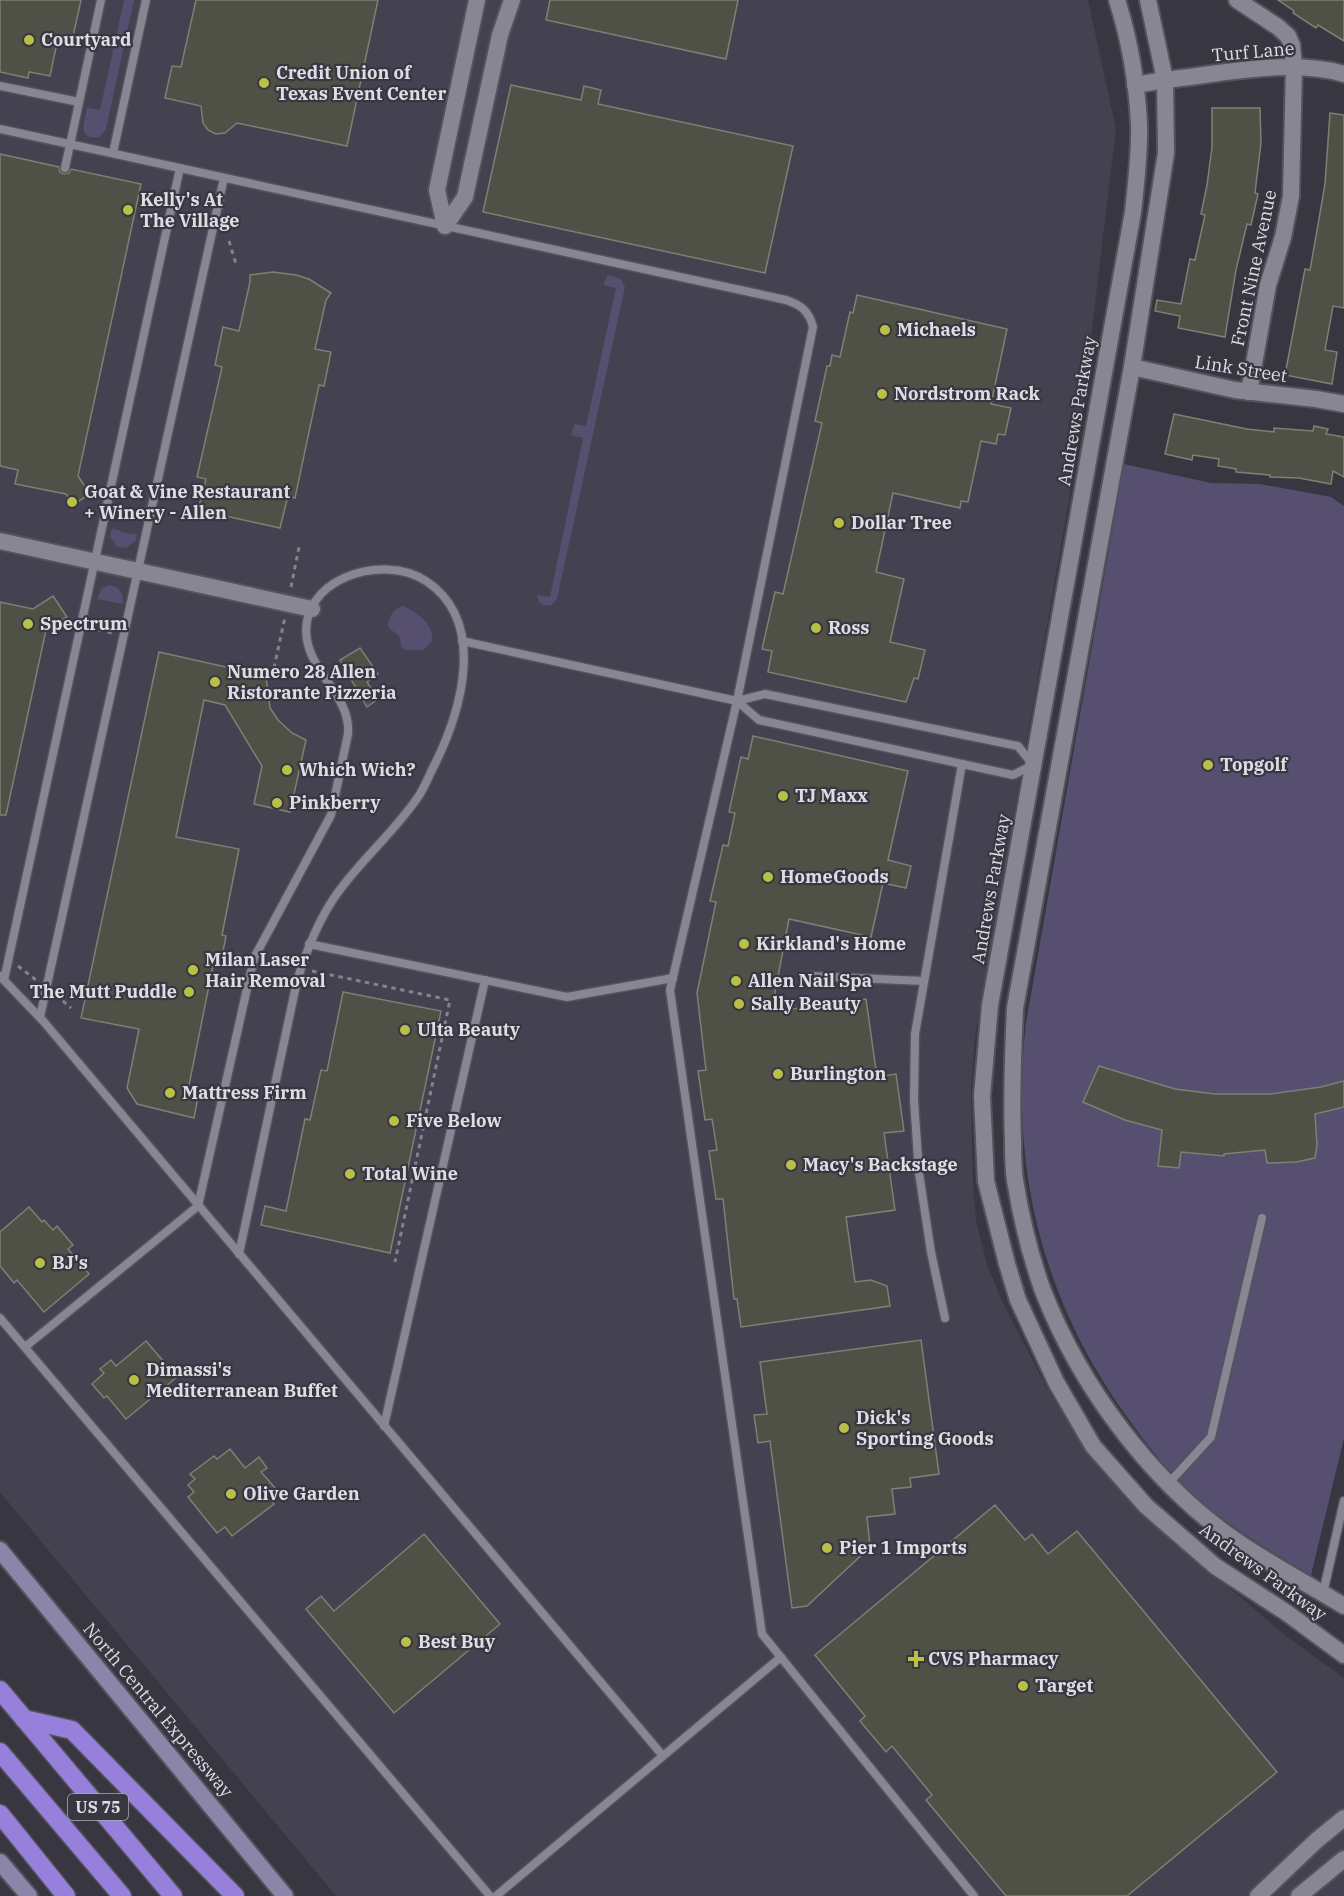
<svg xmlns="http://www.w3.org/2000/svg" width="1344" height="1896" font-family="'IBM Plex Serif',serif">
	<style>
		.built { fill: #444151 }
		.green { fill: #564f70 }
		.building { fill: #505146; stroke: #7e8074; stroke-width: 1.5 }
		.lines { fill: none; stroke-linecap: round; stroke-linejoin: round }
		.service-casing { stroke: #54535c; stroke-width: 11 }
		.minor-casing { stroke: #54535c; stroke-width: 20 }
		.tertiary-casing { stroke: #54535c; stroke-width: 20 }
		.secondary-casing { stroke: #54535c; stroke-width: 20 }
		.motorway-casing { stroke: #54535c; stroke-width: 21 }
		.path { stroke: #84828c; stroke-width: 3; stroke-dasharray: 4.5 4.5; stroke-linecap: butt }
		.service { stroke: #888693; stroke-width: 8 }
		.minor { stroke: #888693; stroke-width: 16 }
		.tertiary { stroke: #888693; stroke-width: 16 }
		.secondary { stroke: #8c84a9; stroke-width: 16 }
		.motorway { stroke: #9680db; stroke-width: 18 }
		.poi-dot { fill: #b9c046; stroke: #383641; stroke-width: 2 }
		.labels { text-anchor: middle; stroke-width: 4.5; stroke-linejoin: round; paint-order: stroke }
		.shield { fill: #383641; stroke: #acabb3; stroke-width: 1.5 }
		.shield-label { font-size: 16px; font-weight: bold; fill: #dedde4 }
		.poi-label { font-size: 18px; font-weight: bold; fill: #dedde4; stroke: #383641; text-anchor: start }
		.street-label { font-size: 18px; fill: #dedde4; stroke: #383641 }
	</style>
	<rect width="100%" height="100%" fill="#383641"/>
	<polygon class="built" points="0,0 1088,0 1116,129 1077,454 975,1037 971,1092 973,1186 976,1221 987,1265 1003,1303 1046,1386 1074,1431 1106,1473 1139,1511 1286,1636 1344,1678 1344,1896 336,1896 0,1492"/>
	<g class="green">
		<path d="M124,0h10l-28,129 -7,8c-22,4 -15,-16 -12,-29l13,2z"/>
		<polygon points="608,275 621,279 625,287 557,599 552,605 545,606 539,602 537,595 550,597 583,438 571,435 574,424 586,426 616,288 603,285"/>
		<path d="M1124,464l87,19 49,1 71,13 13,9v932l-33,137c-36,-21 -73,-43 -106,-70 -29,-24 -53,-53 -75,-84 -87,-118 -121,-253 -104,-398z"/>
		<polygon points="113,528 125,533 137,534 136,540 126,548 117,547 110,536 111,530"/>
		<path d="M109,585c11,1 15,9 14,19l-26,-5 4,-10z"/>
		<path d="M404,606c14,8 30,17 28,35l-9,9h-18l-4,-4 -1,-9 -12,-10c0,-10 6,-20 16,-21z"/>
	</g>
	<g class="building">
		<polygon points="0,0 81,0 72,41 58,38 50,76 29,72 28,78 0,72"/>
		<polygon points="196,0 378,0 347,146 237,123 225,133 216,134 208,130 203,123 201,106 165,98 172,66 181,67"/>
		<polygon points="550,0 738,0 726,59 546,20"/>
		<polygon points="1278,0 1344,0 1344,41 1318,25 1316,28 1293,13 1294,11"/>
		<polygon points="511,85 581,100 584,86 601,90 598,104 793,146 765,273 483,212"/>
		<polygon points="1212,108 1260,108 1261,143 1255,193 1258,194 1251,225 1247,224 1236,270 1225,337 1178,328 1180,316 1155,311 1157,300 1181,304 1190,259 1195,260 1205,215 1201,214 1207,185 1212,147"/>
		<polygon points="1330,113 1344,115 1344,308 1333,306 1325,350 1337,352 1332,384 1285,375 1305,269 1310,270 1319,219 1325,184"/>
		<polygon points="0,154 59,167 60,172 64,174 69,173 71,169 141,184 78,476 90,494 73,505 66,494 15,484 18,470 0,466"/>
		<polygon points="273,272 296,275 309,279 331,293 326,300 315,349 331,352 324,386 319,385 295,498 288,496 280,528 198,510 206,479 197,477 222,367 215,365 223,327 239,331 250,282 250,275"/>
		<polygon points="857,295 1007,329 991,404 1011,408 1005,435 998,434 996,444 981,441 968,502 961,501 960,508 893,493 876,572 904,579 890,642 925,650 918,679 914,678 906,702 768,672 772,651 762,649 775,592 783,594 822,423 815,421 827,366 830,366 832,355 840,357 850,312 853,313"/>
		<polygon points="1174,414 1247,429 1274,432 1274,428 1313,431 1314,426 1328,429 1326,434 1344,437 1344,477 1333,471 1331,484 1299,478 1270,477 1270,475 1236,472 1236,469 1218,466 1219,459 1193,455 1192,460 1165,454"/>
		<polygon points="53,596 67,617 46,630 6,815 0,815 0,602 33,609"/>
		<polygon points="360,648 378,674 367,682 378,699 367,707 340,660"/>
		<polygon points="159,652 266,676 270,708 278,720 292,733 306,740 290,812 254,804 262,766 225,705 204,700 176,837 239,849 222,935 226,936 222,957 215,956 187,1095 198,1097 194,1118 137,1104 127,1088 139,1029 81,1018"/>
		<polygon points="753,736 908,771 888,860 911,866 906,888 883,883 871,937 789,919 775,992 778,1011 866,999 877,1077 896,1074 904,1131 884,1133 895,1210 846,1217 855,1282 871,1280 887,1286 890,1306 741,1327 737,1299 734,1299 723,1199 716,1199 709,1151 717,1150 712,1119 705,1120 698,1071 706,1070 697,993 716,902 710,901 723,845 728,846 735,813 729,812 741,757 748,759"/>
		<polygon points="343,992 441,1011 390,1253 261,1225 265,1206 286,1211 305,1119 310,1120 321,1070 327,1071"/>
		<polygon points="1099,1066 1175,1089 1215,1094 1270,1094 1321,1087 1344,1081 1344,1107 1315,1114 1317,1145 1315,1158 1296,1162 1267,1163 1265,1150 1224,1154 1224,1156 1181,1152 1179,1168 1158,1166 1162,1130 1125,1120 1083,1102"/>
		<polygon points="29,1207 42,1222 44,1220 53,1230 57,1226 61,1231 73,1245 68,1249 89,1274 44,1312 17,1280 14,1283 0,1266 0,1232"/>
		<polygon points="921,1340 939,1474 910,1478 911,1487 892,1489 895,1514 867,1517 870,1546 868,1549 807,1606 792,1608 770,1441 758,1443 754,1415 767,1414 760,1362"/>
		<polygon points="146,1341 177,1377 126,1419 107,1396 104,1398 92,1384 104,1373 100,1369 111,1360 116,1366"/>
		<polygon points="230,1449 245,1468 259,1457 267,1468 261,1472 276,1489 268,1495 274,1504 232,1536 225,1527 217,1533 188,1497 194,1492 188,1485 195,1479 190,1474 214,1456 217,1459"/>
		<polygon points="995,1505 1025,1540 1032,1534 1048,1554 1077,1531 1277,1772 1127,1896 1006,1896 926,1800 932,1795 892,1746 886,1752 860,1721 865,1716 815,1655"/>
		<polygon points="424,1534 500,1624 394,1713 306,1609 321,1596 334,1611"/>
	</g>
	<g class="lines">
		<defs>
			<g id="service">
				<polyline points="0,86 79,102"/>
				<path d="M0,129l786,171c15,5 23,11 27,27l-76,374 -67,289 92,644 212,262"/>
				<polyline points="113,153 146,0"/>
				<polyline points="65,168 101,0"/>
				<polyline points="462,641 737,701 765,694 1018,746 1033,765 1013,775 759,720 737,701"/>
				<polyline points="309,944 567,997 673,978"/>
				<polyline points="0,976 44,1022 663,1756"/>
				<polyline points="810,976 924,981"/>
				<polyline points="4,980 180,168"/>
				<polyline points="40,1017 224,178"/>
				<polyline points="0,1318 490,1896"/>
				<polyline points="945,1318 931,1252 919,1173 914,1100 915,1034 962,764"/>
				<path d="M25,1347l173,-141 56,-248 77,-143 17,-81c3,-37 -35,-59 -41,-94 -10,-60 74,-88 119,-59 62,41 35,130 9,183 -6,11 -10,23 -17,33 -25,37 -59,64 -84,101 -17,25 -28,54 -37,83l-58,273"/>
				<polyline points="384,1426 485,980"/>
				<polyline points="1168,1484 1211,1437 1262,1218"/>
				<polyline points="1323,1593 1344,1501"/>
				<polyline points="496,1896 781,1657"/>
			</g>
			<g id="minor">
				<polyline points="1237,0 1278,27 1288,36 1292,45 1294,67 1291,196 1283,237 1268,285 1249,392"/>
				<path d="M1165,80c57,-6 123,-22 179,-6"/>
				<polyline points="445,226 465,197 500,35 512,0"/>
				<polyline points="445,226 437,190 477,0"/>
				<polyline points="1132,367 1235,390 1316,399 1344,404"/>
				<polyline points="0,541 312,609"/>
			</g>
			<g id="tertiary">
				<path d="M1117,0c12,38 20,84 22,124 1,29 -3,59 -6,88l-143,793 -8,91 4,85 21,83 11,36 38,82 37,64 53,60 69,60 72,47 57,42"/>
				<path d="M1148,0l17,80 1,73 -34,214 -117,641c-2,44 -4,87 -2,132 0,13 0,27 2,40 6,38 15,75 28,111 37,95 108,191 192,249 35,24 73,44 109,66"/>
				<polyline points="1135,85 1165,80"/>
				<polyline points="1258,1896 1317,1840 1344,1818"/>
				<polyline points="1299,1896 1344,1859"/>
			</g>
			<g id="secondary">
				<polyline points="0,1550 285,1896"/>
				<polyline points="0,1862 29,1896"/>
			</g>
			<g id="motorway">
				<polyline points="0,1690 173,1896"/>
				<polyline points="24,1719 72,1730 235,1896"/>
				<polyline points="0,1752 122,1896"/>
				<polyline points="0,1814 66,1896"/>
			</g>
		</defs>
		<use href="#service" class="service-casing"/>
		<use href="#minor" class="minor-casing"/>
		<use href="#tertiary" class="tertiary-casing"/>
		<use href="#secondary" class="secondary-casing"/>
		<use href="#motorway" class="motorway-casing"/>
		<g class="path">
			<polyline points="229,241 236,264"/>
			<polyline points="291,587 299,547"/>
			<polyline points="90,628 113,633"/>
			<polyline points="274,668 285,617"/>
			<polyline points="228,953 244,956"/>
			<polyline points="265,961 291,966"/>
			<polyline points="18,966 36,980"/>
			<polyline points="312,971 450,1000 395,1262"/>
			<polyline points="56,995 71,1008"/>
		</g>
		<use href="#service" class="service"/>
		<use href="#minor" class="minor"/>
		<use href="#tertiary" class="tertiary"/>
		<use href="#secondary" class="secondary"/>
		<use href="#motorway" class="motorway"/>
	</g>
	<g class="poi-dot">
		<circle cx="29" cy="40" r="6"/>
		<circle cx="264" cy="83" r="6"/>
		<circle cx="128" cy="210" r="6"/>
		<circle cx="885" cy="330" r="6"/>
		<circle cx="882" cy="394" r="6"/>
		<circle cx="72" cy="502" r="6"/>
		<circle cx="839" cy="523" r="6"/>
		<circle cx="28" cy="624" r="6"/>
		<circle cx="816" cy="628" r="6"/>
		<circle cx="215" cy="682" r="6"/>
		<circle cx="1208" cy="765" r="6"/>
		<circle cx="287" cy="770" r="6"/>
		<circle cx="783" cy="796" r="6"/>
		<circle cx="277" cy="803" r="6"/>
		<circle cx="768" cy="877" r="6"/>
		<circle cx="744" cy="944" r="6"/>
		<circle cx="193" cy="970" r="6"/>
		<circle cx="736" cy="981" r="6"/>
		<circle cx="189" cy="992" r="6"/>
		<circle cx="739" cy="1004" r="6"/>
		<circle cx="405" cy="1030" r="6"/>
		<circle cx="778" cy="1074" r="6"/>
		<circle cx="170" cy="1093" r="6"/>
		<circle cx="394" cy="1121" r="6"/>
		<circle cx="791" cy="1165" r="6"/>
		<circle cx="350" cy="1174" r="6"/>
		<circle cx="40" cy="1263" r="6"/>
		<circle cx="134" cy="1380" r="6"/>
		<circle cx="844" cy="1428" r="6"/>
		<circle cx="231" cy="1494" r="6"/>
		<circle cx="827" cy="1548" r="6"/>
		<circle cx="406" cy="1642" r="6"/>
		<path d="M913 1650h6v6h6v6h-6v6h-6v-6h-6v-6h6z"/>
		<circle cx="1023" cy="1686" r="6"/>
	</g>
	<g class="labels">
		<rect class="shield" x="68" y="1794" width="60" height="26" rx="4.5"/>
		<g class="shield-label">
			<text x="98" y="1813">US 75</text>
		</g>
		<g class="poi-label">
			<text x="41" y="46">Courtyard</text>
			<text x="276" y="79">Credit Union of<tspan x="276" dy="21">Texas Event Center</tspan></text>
			<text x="140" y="206">Kelly's At<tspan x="140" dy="21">The Village</tspan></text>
			<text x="897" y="336">Michaels</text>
			<text x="894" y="400">Nordstrom Rack</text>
			<text x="84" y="498">Goat &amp; Vine Restaurant<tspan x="84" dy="21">+ Winery - Allen</tspan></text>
			<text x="851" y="529">Dollar Tree</text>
			<text x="40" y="630">Spectrum</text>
			<text x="828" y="634">Ross</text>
			<text x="227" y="678">Numero 28 Allen<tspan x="227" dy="21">Ristorante Pizzeria</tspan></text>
			<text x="1220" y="771">Topgolf</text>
			<text x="299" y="776">Which Wich?</text>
			<text x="795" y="802">TJ Maxx</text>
			<text x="289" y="809">Pinkberry</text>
			<text x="780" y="883">HomeGoods</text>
			<text x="756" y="950">Kirkland's Home</text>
			<text x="205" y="966">Milan Laser<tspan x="205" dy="21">Hair Removal</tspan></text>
			<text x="748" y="987">Allen Nail Spa</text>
			<text x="177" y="998" text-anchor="end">The Mutt Puddle</text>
			<text x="751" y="1010">Sally Beauty</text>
			<text x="417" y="1036">Ulta Beauty</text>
			<text x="790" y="1080">Burlington</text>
			<text x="182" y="1099">Mattress Firm</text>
			<text x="406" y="1127">Five Below</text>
			<text x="803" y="1171">Macy's Backstage</text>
			<text x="362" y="1180">Total Wine</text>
			<text x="52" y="1269">BJ's</text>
			<text x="146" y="1376">Dimassi's<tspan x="146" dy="21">Mediterranean Buffet</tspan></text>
			<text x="856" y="1424">Dick's<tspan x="856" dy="21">Sporting Goods</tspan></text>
			<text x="243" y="1500">Olive Garden</text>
			<text x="839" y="1554">Pier 1 Imports</text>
			<text x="418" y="1648">Best Buy</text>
			<text x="928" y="1665">CVS Pharmacy</text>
			<text x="1035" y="1692">Target</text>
		</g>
		<g class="street-label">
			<text transform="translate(1253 52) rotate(-5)" y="6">Turf Lane</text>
			<text transform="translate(1254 268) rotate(-78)" y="6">Front Nine Avenue</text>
			<text transform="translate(1241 369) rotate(9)" y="6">Link Street</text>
			<text transform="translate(1077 411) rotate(-80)" y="6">Andrews Parkway</text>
			<text transform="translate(991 889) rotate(-80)" y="6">Andrews Parkway</text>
			<text transform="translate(1263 1572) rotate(36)" y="6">Andrews Parkway</text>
			<text transform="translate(158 1710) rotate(50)" y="6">North Central Expressway</text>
		</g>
	</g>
</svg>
